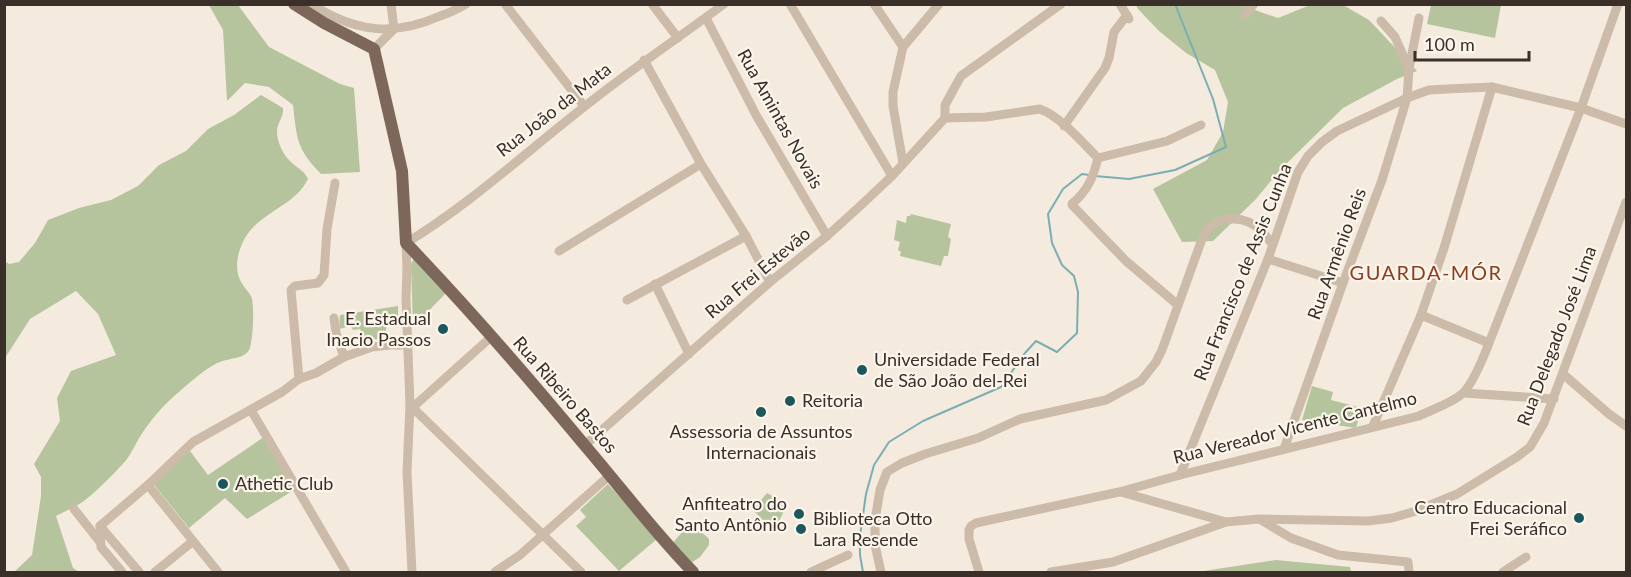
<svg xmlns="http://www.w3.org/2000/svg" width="1631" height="577" font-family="Lato,sans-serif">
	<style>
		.green { fill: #b5c49d }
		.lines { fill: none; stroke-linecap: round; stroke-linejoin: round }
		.stream { stroke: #7baeb3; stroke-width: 2 }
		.minor { stroke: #cdbba9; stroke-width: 9 }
		.major { stroke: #7d675a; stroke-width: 12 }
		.poi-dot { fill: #1c575e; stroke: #fbf5eb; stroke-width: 2 }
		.labels { text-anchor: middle; stroke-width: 4.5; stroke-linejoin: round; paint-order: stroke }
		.street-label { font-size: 18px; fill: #3a2f29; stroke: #fbf5eb }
		.poi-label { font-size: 18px; fill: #3a2f29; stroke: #fbf5eb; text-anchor: start }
		.neighbourhood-label { font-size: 20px; letter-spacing: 1.5px; fill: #8e3e1d; stroke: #fbf5eb }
	</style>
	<rect width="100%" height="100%" fill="#f4ebde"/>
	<g class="green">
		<path d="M209,5h29l31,42 71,37 14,4 6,84 -39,2c-25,-26 -24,-35 -28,-69l-24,-18 -24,-4 -18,18 -4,-71z"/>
		<polygon points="1136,5 1245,5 1249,8 1278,18 1310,5 1343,5 1369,20 1417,71 1397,79 1343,108 1279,171 1256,199 1213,241 1182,242 1153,189 1207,160 1223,132 1228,102 1215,70 1186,53 1159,31 1138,9"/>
		<polygon points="1431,5 1501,5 1495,38 1427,24"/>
		<path d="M261,95l22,13c1,9 -6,15 -6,23 0,11 6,24 14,31 6,6 14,9 17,17 -13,27 -48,33 -63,59 -8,14 -12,33 -2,47 2,4 6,7 8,11 4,8 2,47 -2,54 -5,9 -20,8 -29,12 -14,5 -35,25 -47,35 -11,10 -22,23 -30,35 -6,8 -10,19 -16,27 -7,9 -37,39 -46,44 -8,5 -17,9 -25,13l17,52 6,4h-65l18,-17 9,-59v-19l-7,-13 26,-43 -3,-23 14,-27 45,-16 -18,-41 -22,-23 -46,28 -25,39v-97l4,3 10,-2 16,-19 13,-23 31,-12 32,-8 27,-14 21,-21 27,-14 22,-22 26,-14z"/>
		<polygon points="911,214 951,224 948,237 951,239 948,256 944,256 941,266 900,256 901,252 898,250 900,242 894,240 897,220 906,223 907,216 910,216"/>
		<polygon points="413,260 421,262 446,293 413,327 411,264"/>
		<polygon points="398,306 398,324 387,325 384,338 365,341 360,329 353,330 351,326 339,329 340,315"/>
		<polygon points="1312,386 1333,392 1331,400 1362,408 1356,428 1302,420"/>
		<polygon points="264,437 294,490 247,519 225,498 189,528 155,486 155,481 190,451 208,475"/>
		<polygon points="608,484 657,539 619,571 576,526 586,517 580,510"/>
		<polygon points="767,493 787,504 774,532 753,510"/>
		<polygon points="691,522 709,539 709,545 700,557 688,565 670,546"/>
		<polygon points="1276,560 1350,567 1351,572 1197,572"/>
	</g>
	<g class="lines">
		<g class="stream">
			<polyline points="1095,176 1129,179 1175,170 1226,147 1213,99 1175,4"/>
			<polyline points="863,572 860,555 860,536 866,494 874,465 889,442 923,421 1001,387 1025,353 1036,341 1057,352 1077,333 1078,292 1074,276 1062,265 1052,243 1048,214 1063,189 1082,174 1089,175"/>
		</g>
		<g class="minor">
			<path d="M311,4c44,28 82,33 129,12 9,-3 18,-7 26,-12"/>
			<polyline points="391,4 394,29"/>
			<polyline points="505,4 584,106"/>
			<polyline points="652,4 678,38"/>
			<polyline points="790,4 892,176"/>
			<polyline points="874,4 903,47"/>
			<polyline points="1120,4 1129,19"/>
			<polyline points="1245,15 1254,4"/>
			<polyline points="706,18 756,115 827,236"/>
			<polyline points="1381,21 1395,37 1409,69"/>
			<polyline points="374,49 394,29"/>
			<polyline points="644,60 701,164 746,236 770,282"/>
			<path d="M945,118l41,-1 54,-8c21,8 42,33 58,49l69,-17 34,-16"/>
			<polyline points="945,118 945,105 961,76 1061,4"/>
			<polyline points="1064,126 1105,68 1109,58 1114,32 1127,15"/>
			<path d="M1098,158c-5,20 -10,32 -26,46v1l54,56 52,44"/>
			<polyline points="903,163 893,106 893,92 903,47 939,4"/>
			<polyline points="559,251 701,164"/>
			<polyline points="1268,259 1343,283"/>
			<polyline points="655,284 689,354"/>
			<polyline points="627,300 746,236"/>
			<polyline points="1421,315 1489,343"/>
			<polyline points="334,318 336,333 344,357"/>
			<polyline points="1563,374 1609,414 1626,426"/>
			<polyline points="299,379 291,290 295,286 318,283 324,275 327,229 335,183"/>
			<polyline points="1464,393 1554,399"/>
			<polyline points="410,405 581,572"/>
			<polyline points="412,408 491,337"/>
			<polyline points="251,410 346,572"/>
			<polyline points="1373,426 1421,315 1444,248 1492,87"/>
			<polyline points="585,445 770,282 827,236 858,208 892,176 945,118"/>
			<polyline points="1284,449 1343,283 1382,180 1407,98 1409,69 1419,18"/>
			<polyline points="1180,475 1268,259 1298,172 1308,156 1322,142 1337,131 1407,98 1429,90 1447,89 1492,87 1581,108 1626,124"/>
			<polyline points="148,485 218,572"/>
			<polyline points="1121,492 1226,522"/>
			<polyline points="74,509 100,542"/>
			<polyline points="1261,520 1291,538 1338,555 1408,562 1409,572"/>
			<polyline points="100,526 139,572"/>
			<polyline points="122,572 101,547 100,526 148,485 193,442 282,392 299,379 316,373 344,357 372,347 390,345 409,345"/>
			<polyline points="155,572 192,542"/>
			<path d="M412,572l-5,-100 3,-67 -4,-107 1,-29 -1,-26c64,-39 119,-90 178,-136 45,-36 93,-68 140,-103"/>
			<polyline points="495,572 520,555 610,475"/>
			<polyline points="811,572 848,555"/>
			<path d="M881,572l-6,-27v-25l5,-30 7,-18 15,-9 23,-9 53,-16 42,-19 86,-19 35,-19 15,-19 6,-12 40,-111c2,-4 5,-9 8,-12 15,-12 36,-10 49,2 5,3 9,10 13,15"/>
			<path d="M979,572l-10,-33v-9l2,-4 5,-3 143,-31 61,-17 239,-59c14,-7 31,-12 43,-22 10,-9 22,-38 27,-51l92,-235 37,-104"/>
			<polyline points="1051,572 1113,562 1226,522 1259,519 1368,521 1392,518 1416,511 1457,494 1517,457 1530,447 1544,423 1626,202"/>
			<polyline points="1503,572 1526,557"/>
		</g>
		<path class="major" d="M294,4l30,19 50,26 28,122 4,72c63,66 123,135 181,205 35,41 68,85 106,124"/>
	</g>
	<g class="poi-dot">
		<circle cx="443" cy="329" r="6"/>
		<circle cx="862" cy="370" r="6"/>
		<circle cx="790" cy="401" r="6"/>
		<circle cx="761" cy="412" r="6"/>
		<circle cx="223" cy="484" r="6"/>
		<circle cx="799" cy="514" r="6"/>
		<circle cx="1579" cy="518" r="6"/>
		<circle cx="801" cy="529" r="6"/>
	</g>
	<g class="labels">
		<g class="street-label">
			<text transform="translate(554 110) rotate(-38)" y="6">Rua João da Mata</text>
			<text transform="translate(780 119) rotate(61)" y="6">Rua Amintas Novais</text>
			<text transform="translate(1337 254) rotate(-70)" y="6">Rua Armênio Reis</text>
			<text transform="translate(1243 272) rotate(-68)" y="6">Rua Francisco de Assis Cunha</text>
			<text transform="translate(758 273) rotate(-40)" y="6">Rua Frei Estevão</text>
			<text transform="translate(1557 336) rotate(-69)" y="6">Rua Delegado José Lima</text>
			<text transform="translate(565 395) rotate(49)" y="6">Rua Ribeiro Bastos</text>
			<text transform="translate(1295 428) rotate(-14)" y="6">Rua Vereador Vicente Cantelmo</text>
		</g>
		<g class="poi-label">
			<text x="431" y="325" text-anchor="end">E. Estadual<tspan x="431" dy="21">Inacio Passos</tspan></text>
			<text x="874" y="366">Universidade Federal<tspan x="874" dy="21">de São João del-Rei</tspan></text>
			<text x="802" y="407">Reitoria</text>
			<text x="761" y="438" text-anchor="middle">Assessoria de Assuntos<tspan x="761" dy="21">Internacionais</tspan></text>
			<text x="235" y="490">Athetic Club</text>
			<text x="787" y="510" text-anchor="end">Anfiteatro do<tspan x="787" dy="21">Santo Antônio</tspan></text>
			<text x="1567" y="514" text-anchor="end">Centro Educacional<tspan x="1567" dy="21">Frei Seráfico</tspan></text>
			<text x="813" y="525">Biblioteca Otto<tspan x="813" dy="21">Lara Resende</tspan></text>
		</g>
		<g class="neighbourhood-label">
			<text x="1426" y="280">GUARDA-MÓR</text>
		</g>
	</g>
	<rect width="1631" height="577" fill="none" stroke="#3a2f29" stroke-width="12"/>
	<path d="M1415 51v9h114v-9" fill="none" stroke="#3a2f29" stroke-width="3"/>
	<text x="1424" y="51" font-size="18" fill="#3a2f29" stroke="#fbf5eb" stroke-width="4.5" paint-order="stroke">100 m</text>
</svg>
